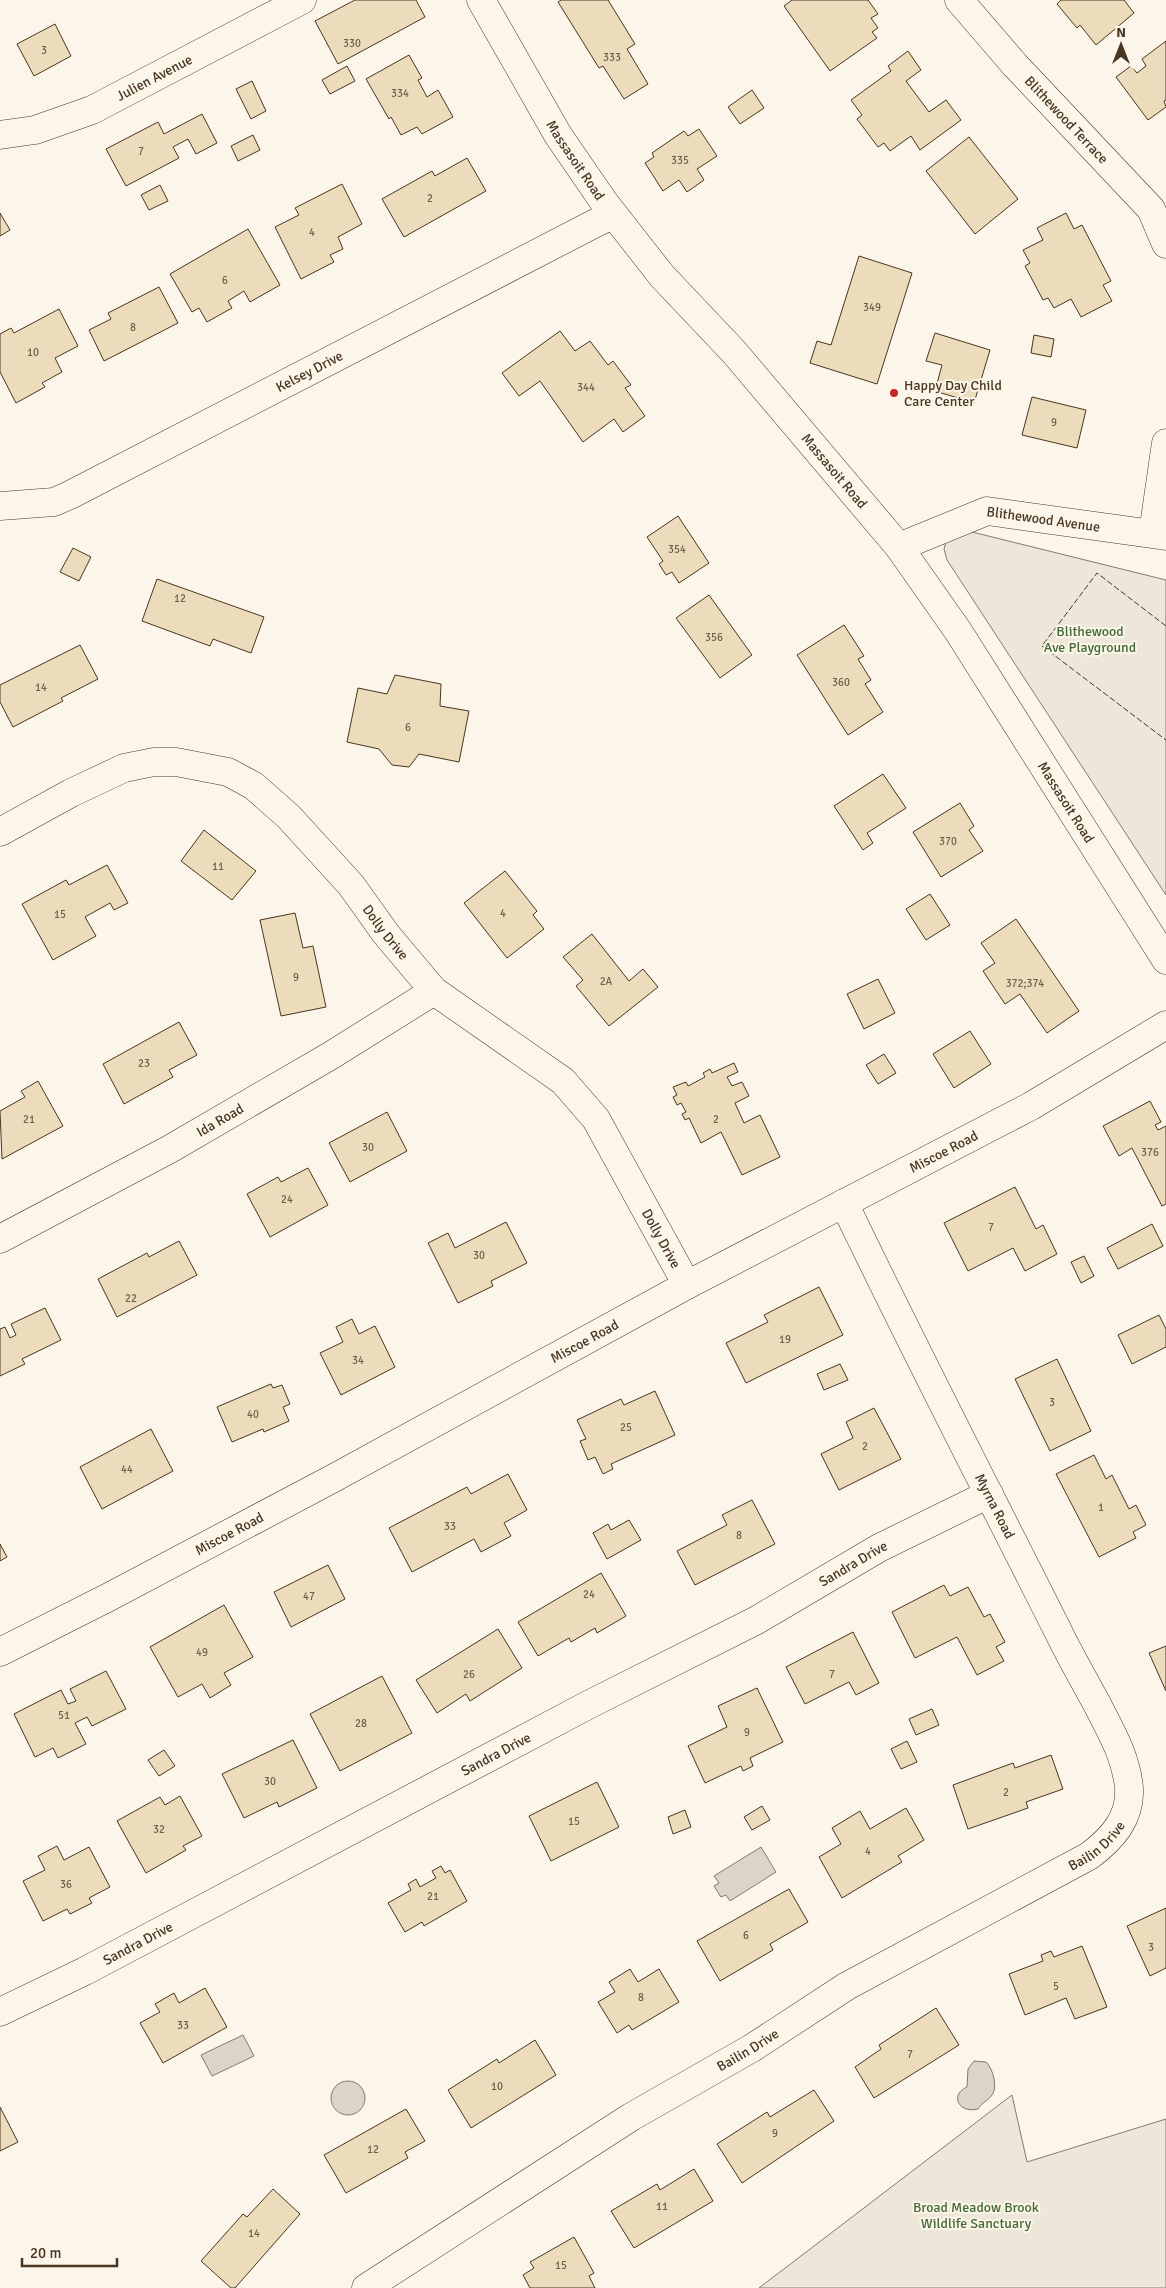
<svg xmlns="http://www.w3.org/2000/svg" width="1166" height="2288" font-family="Signika,sans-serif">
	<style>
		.green { fill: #ede6d9; stroke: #887966 }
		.water { fill: #dcd4c6; stroke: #887966 }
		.building { fill: #ecdcbc; stroke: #4a3520 }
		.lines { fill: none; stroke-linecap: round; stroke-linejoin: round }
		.minor-casing { stroke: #4a3520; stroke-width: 29 }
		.major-casing { stroke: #4a3520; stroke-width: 29 }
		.minor { stroke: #fbf6e9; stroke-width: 28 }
		.major { stroke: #fbf6e9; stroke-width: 28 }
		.fence { stroke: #4a3520; stroke-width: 1; stroke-dasharray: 6 2.5; stroke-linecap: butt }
		.poi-dot { fill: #c62828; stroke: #fbf6e9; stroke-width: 2 }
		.labels { text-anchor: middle; stroke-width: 4; stroke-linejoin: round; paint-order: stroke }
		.number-label { font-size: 11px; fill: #725f47 }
		.street-label { font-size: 14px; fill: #4a3520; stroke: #fbf6e9 }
		.poi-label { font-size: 14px; fill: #4a3520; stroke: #fbf6e9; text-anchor: start }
		.park-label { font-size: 14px; fill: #436837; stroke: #fbf6e9 }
	</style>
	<rect width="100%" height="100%" fill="#fbf6e9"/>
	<g class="green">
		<polygon points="968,531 1166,580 1166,895 947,560 944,549 946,542"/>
		<polygon points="1012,2095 1027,2162 1166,2119 1166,2288 759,2288"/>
	</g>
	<g class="water">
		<polygon points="761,1847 776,1872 730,1901 726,1895 721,1897 714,1886 719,1883 714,1876"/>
		<polygon points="243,2035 254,2056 212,2076 201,2055"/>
		<path d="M974,2061l12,1c7,6 12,26 6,33 -4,6 -10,7 -14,14 -19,5 -29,-14 -11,-22l1,-18z"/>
		<circle cx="348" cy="2098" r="17"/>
	</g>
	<g class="building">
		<polygon points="355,0 416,0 425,17 338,64 315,21"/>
		<polygon points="561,0 608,0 635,44 627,49 648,84 624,99 603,66 599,68 558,2"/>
		<polygon points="792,0 868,0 878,14 871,18 878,28 872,32 877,38 830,71 784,6"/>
		<polygon points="1061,0 1124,0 1134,13 1096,45 1080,25 1077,28 1057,4"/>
		<polygon points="55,24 71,56 34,76 17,44"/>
		<polygon points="1166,41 1166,100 1164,101 1166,107 1148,120 1116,77 1131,66 1137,73 1146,66 1142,59"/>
		<polygon points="908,51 921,70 906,81 929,112 946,100 961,120 920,150 911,136 890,151 884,143 878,147 857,119 862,115 851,100 891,71 888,66"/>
		<polygon points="409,55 422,78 418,80 427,97 438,90 453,117 422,134 417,127 401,135 391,117 389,119 366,79"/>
		<polygon points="347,66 355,81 330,94 322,80"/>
		<polygon points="252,81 266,111 251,119 236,89"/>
		<polygon points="752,90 764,108 740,124 728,107"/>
		<polygon points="202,114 217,143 196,154 188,139 173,147 179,158 126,186 106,149 158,122 164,134"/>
		<polygon points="699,129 717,156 697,169 704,180 687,192 679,180 663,191 645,163 654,157 652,153 684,131 688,136"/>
		<polygon points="253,135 260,150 238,161 231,146"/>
		<polygon points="969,137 1018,199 975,234 926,171"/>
		<polygon points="467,158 486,191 404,237 382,199 432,171 435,176"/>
		<polygon points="342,184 362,224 338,237 343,249 330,255 334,262 301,279 275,227 299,215 295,208"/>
		<polygon points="160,185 168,201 149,210 141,195"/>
		<polygon points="0,213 10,230 0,236"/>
		<polygon points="1066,213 1074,229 1082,225 1111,281 1103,285 1112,301 1081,317 1071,299 1054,308 1048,298 1043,300 1025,266 1030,263 1023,250 1043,240 1037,228"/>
		<polygon points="248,229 280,285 250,302 244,291 228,301 232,308 207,322 199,308 192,312 170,274"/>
		<polygon points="859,256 912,273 877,384 810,363 817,341 831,345"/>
		<polygon points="159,287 178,323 104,361 89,330 111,319 108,313"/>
		<polygon points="59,309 78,346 55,358 62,372 42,383 45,387 16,403 0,372 0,334 11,328 14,333"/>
		<polygon points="560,331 575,351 590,341 608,365 613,361 631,385 625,388 645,416 623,432 614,419 583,442 540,381 519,396 502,373"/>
		<polygon points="935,333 990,350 974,403 935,391 942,365 926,361"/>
		<polygon points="1034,335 1054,339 1051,357 1031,353"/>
		<polygon points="1032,397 1086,410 1077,448 1022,435"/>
		<polygon points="678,516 709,563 679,583 672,572 666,575 659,564 663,561 647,537"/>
		<polygon points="73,548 91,557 79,581 60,572"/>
		<polygon points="157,579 264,617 251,653 213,639 210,646 142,621"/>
		<polygon points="709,595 752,655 720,678 676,618"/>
		<polygon points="844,625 864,656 858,659 871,680 865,684 883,712 848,735 797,655"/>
		<polygon points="80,645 98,679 61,698 63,701 13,727 0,702 0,685"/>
		<polygon points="395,675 441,684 440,706 469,711 459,762 419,754 409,767 392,765 379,749 347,742 358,688 387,694"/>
		<polygon points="883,774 906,808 867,833 873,843 863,850 834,806"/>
		<polygon points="960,803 974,826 969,830 983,851 941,877 913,832"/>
		<polygon points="204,830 256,871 232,900 181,861"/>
		<polygon points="107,865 128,903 114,910 110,903 85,917 96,936 53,960 22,904 66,880 69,885"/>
		<polygon points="505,871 537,911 533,915 544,929 507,958 464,903"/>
		<polygon points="930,894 950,925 926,940 906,909"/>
		<polygon points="295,913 303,948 313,946 326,1007 281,1016 260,920"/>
		<polygon points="1016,919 1079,1011 1047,1033 1020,994 1005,1004 983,971 995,963 981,943"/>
		<polygon points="592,934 629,981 643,969 658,987 609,1026 576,986 583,980 563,957"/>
		<polygon points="878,979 895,1013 864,1029 847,994"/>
		<polygon points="179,1022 197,1055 169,1070 173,1077 124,1104 103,1064"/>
		<polygon points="970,1031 991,1064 954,1088 933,1054"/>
		<polygon points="884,1054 896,1073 878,1084 866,1065"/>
		<polygon points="734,1063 738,1072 727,1077 732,1086 742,1082 749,1096 735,1103 744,1123 760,1115 780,1157 742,1175 721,1132 701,1143 689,1118 685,1120 682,1114 686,1112 681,1103 677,1105 673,1097 677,1095 673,1087 686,1082 688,1086 705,1077 703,1073 710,1069 712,1073"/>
		<polygon points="38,1081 63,1126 2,1159 0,1111 25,1097 21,1091"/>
		<polygon points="1150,1101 1161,1122 1155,1125 1158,1130 1166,1126 1166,1204 1162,1206 1132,1148 1119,1156 1103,1126"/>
		<polygon points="387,1112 407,1151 350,1182 329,1143"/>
		<polygon points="308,1168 328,1205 270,1237 247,1194 278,1177 281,1182"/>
		<polygon points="1015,1187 1036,1229 1043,1225 1057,1254 1025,1271 1013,1248 968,1271 944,1223"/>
		<polygon points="506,1222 527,1263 491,1281 493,1286 458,1303 428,1243 448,1233 455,1248"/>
		<polygon points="1152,1224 1163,1246 1118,1269 1107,1248"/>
		<polygon points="179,1241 197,1275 117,1317 98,1279 147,1253 149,1257"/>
		<polygon points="1084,1256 1094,1276 1081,1283 1071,1262"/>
		<polygon points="819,1287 843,1335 746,1383 726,1343 768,1322 764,1315"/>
		<polygon points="45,1308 61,1340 22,1359 25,1364 0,1376 0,1329 5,1327 10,1338 16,1335 11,1324"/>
		<polygon points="1159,1315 1166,1329 1166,1347 1132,1364 1118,1335"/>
		<polygon points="352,1319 359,1334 375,1326 395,1367 341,1395 320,1353 343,1342 336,1327"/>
		<polygon points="1057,1359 1091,1431 1050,1451 1015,1379"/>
		<polygon points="840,1364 848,1380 824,1390 817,1374"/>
		<polygon points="271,1384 273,1388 282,1385 290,1404 283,1407 289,1421 264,1432 263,1429 232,1442 217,1407"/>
		<polygon points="655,1391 675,1435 611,1464 613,1469 603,1474 595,1457 588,1460 580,1441 586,1439 577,1420 621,1399 624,1405"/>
		<polygon points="874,1408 901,1459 839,1490 821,1454 853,1438 846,1422"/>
		<polygon points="151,1429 173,1471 102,1509 80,1467"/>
		<polygon points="1094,1455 1106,1479 1112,1475 1129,1509 1136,1505 1146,1525 1133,1532 1136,1538 1099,1557 1056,1474"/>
		<polygon points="508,1474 527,1510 504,1523 511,1536 481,1552 474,1539 412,1572 389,1528 467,1487 471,1494"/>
		<polygon points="752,1500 775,1544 695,1585 677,1551 727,1525 722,1515"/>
		<polygon points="629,1520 641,1540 607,1559 593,1533 608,1524 611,1530"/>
		<polygon points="0,1544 7,1557 0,1561"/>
		<polygon points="328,1565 345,1599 291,1627 274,1592"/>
		<polygon points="601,1573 626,1616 597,1633 595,1628 571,1642 569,1638 538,1656 518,1622"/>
		<polygon points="944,1585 950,1596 968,1587 984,1617 990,1614 1005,1642 996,1647 1004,1661 977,1675 957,1637 915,1658 892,1612"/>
		<polygon points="224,1605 253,1657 224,1673 231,1685 210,1698 202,1684 178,1697 150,1647"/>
		<polygon points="498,1629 522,1668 470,1701 466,1694 437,1713 416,1680"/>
		<polygon points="853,1632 879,1683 856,1695 849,1682 805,1704 786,1667"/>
		<polygon points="1166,1646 1166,1691 1149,1653"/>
		<polygon points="106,1671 126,1709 92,1726 87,1717 75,1723 86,1744 58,1758 53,1748 35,1757 14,1714 61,1690 68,1704 76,1701 70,1689"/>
		<polygon points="382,1676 412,1733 340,1771 310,1714"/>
		<polygon points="757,1688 783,1742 750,1758 753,1766 743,1771 741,1766 705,1783 688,1746 727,1727 718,1706"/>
		<polygon points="932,1709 939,1725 916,1735 909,1719"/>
		<polygon points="293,1740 317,1788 279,1807 277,1802 244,1818 222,1774"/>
		<polygon points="907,1741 917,1762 901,1769 891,1749"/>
		<polygon points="164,1750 175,1766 159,1776 148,1760"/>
		<polygon points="1051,1755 1063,1789 1026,1802 1028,1808 968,1829 953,1785 1013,1763 1015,1768"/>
		<polygon points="597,1782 619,1827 551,1861 529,1816"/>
		<polygon points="180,1796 202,1836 183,1846 186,1850 146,1873 117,1821 160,1797 165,1805"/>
		<polygon points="762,1806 770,1820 752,1830 744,1817"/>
		<polygon points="906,1808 924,1840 898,1856 902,1862 842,1898 819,1857 841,1844 832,1828 860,1811 870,1829"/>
		<polygon points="685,1810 691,1827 673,1834 668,1817"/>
		<polygon points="57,1846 64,1860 89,1847 110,1887 89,1898 92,1903 70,1914 67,1909 43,1921 23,1881 45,1870 38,1856"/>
		<polygon points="441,1866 445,1873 450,1870 467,1901 424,1926 422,1922 405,1932 388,1903 411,1890 408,1884 416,1879 420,1887 436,1878 432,1871"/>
		<polygon points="789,1889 808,1922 770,1944 773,1950 720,1981 697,1941"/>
		<polygon points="1166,1908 1166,1968 1150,1976 1127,1926"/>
		<polygon points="1082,1946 1107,2007 1075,2019 1066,1998 1025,2015 1009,1974 1043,1961 1041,1955 1051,1951 1054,1957"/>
		<polygon points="630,1969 638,1982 659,1969 679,2002 632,2030 629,2025 617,2033 598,2002 615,1992 609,1982"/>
		<polygon points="205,1988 227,2027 163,2063 140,2023 160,2012 155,2004 174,1993 179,2003"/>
		<polygon points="936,2008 959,2045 874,2098 855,2067 881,2049 879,2045"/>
		<polygon points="535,2040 556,2075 471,2128 448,2090 497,2059 499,2063"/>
		<polygon points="814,2090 834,2121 742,2183 717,2144 767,2112 770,2117"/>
		<polygon points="0,2107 18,2142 0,2151"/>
		<polygon points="406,2109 425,2141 405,2152 408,2158 346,2193 324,2155"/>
		<polygon points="694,2169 713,2201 634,2248 611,2211 657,2184 660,2190"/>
		<polygon points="273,2189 300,2214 235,2288 231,2288 201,2261 243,2214 247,2217"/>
		<polygon points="574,2237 594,2273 589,2276 595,2288 530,2288 523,2275 534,2268 530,2262"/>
	</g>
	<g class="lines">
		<defs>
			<g id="minor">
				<path id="s1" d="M959,0l56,65 136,144 15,35"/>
				<path id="s2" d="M0,135l35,-5 57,-20 210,-110"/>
				<path id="s3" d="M0,506l54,-4 16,-7 543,-281"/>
				<polyline points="1153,533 1166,443"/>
				<path id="s4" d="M899,547l88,-36 179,25"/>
				<path id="s5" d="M0,832l71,-39 53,-25 30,-6h22l52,10 26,14 35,31 62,68 35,49 48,57 129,90 33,38 91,166"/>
				<path id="s6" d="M0,1239l170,-90 160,-93 104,-65"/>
				<path id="s7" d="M0,1652l109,-55 223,-118 355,-194 344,-179 135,-81"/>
				<path id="s8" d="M0,2012l85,-41 505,-267 167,-84 122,-72 110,-54"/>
				<path id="s9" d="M366,2288l265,-171 121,-69 95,-62 242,-130c23,-17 42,-38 40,-68 -3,-32 -18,-56 -32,-84 -13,-24 -27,-48 -39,-73 -72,-143 -145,-284 -214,-428"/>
			</g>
			<g id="major">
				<path id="s10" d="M481,0l77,135 46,67 58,74 72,76 165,195 59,84 208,329"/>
			</g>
		</defs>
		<use href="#minor" class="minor-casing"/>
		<use href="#major" class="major-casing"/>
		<use href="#minor" class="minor"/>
		<use href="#major" class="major"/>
		<polyline class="fence" points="1166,626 1097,573 1042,646 1166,740"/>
	</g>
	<circle class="poi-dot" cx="894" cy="393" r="5"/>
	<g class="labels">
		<g class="number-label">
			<text x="352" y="47">330</text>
			<text x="44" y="54">3</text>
			<text x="612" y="61">333</text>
			<text x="400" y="97">334</text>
			<text x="141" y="155">7</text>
			<text x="680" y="164">335</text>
			<text x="430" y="202">2</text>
			<text x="312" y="236">4</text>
			<text x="225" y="284">6</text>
			<text x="872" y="311">349</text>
			<text x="133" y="331">8</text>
			<text x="33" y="356">10</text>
			<text x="586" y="391">344</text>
			<text x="1054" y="426">9</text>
			<text x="677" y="553">354</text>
			<text x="180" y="602">12</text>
			<text x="714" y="641">356</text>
			<text x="841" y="686">360</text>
			<text x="41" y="691">14</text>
			<text x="408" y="731">6</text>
			<text x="948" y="845">370</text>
			<text x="218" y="870">11</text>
			<text x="503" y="917">4</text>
			<text x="60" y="918">15</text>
			<text x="296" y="981">9</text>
			<text x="606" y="985">2A</text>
			<text x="1025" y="987">372;374</text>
			<text x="144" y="1067">23</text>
			<text x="29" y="1123">21</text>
			<text x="716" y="1123">2</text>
			<text x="368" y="1151">30</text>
			<text x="1150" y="1156">376</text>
			<text x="287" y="1203">24</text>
			<text x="991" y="1231">7</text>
			<text x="479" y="1259">30</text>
			<text x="131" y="1302">22</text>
			<text x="785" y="1343">19</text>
			<text x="358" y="1364">34</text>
			<text x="1052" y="1406">3</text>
			<text x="253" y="1418">40</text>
			<text x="626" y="1431">25</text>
			<text x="865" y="1450">2</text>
			<text x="127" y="1473">44</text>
			<text x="1101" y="1511">1</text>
			<text x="450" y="1530">33</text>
			<text x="739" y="1539">8</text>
			<text x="589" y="1598">24</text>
			<text x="309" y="1600">47</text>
			<text x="202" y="1656">49</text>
			<text x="469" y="1678">26</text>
			<text x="832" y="1678">7</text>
			<text x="64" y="1719">51</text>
			<text x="361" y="1727">28</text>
			<text x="747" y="1736">9</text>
			<text x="270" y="1785">30</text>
			<text x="1006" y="1796">2</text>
			<text x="574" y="1825">15</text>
			<text x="159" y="1833">32</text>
			<text x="868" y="1855">4</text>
			<text x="66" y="1888">36</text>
			<text x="433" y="1900">21</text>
			<text x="746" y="1939">6</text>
			<text x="1151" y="1951">3</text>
			<text x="1056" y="1990">5</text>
			<text x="641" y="2001">8</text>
			<text x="183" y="2029">33</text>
			<text x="910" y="2058">7</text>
			<text x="497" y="2090">10</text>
			<text x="775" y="2137">9</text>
			<text x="373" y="2153">12</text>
			<text x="662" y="2210">11</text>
			<text x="254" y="2237">14</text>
			<text x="561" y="2269">15</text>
		</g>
		<g class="street-label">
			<text dy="5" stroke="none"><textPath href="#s2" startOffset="166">Julien Avenue</textPath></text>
			<text dy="5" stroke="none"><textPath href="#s1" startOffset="161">Blithewood Terrace</textPath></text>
			<text dy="5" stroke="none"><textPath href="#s10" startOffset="186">Massasoit Road</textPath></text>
			<text dy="5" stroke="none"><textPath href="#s3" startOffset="341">Kelsey Drive</textPath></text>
			<text dy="5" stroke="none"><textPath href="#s10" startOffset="591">Massasoit Road</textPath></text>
			<text dy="5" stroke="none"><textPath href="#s4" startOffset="152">Blithewood Avenue</textPath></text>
			<text dy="5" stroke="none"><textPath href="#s10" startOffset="996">Massasoit Road</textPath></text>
			<text dy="5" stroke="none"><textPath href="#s5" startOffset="472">Dolly Drive</textPath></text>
			<text dy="5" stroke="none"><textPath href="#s6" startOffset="250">Ida Road</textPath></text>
			<text dy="5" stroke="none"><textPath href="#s7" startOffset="1068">Miscoe Road</textPath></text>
			<text dy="5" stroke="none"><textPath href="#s5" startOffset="892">Dolly Drive</textPath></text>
			<text dy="5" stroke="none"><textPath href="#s7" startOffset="662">Miscoe Road</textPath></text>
			<text transform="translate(995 1506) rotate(63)" y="5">Myrna Road</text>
			<text dy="5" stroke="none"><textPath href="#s7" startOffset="258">Miscoe Road</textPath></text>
			<text dy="5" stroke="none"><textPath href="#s8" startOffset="964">Sandra Drive</textPath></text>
			<text dy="5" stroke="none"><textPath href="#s8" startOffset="559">Sandra Drive</textPath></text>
			<text dy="5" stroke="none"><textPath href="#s9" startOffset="855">Bailin Drive</textPath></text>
			<text dy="5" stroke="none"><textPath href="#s8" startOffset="154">Sandra Drive</textPath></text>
			<text dy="5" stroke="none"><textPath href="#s9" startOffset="450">Bailin Drive</textPath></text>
		</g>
		<g class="poi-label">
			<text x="904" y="390">Happy Day Child<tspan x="904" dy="16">Care Center</tspan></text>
		</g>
		<g class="park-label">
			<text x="1090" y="636">Blithewood<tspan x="1090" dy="16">Ave Playground</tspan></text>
			<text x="976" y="2212">Broad Meadow Brook<tspan x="976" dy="16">Wildlife Sanctuary</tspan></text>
		</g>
	</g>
	<g transform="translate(1121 45)" stroke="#fbf6e9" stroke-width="4" paint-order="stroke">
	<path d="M0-4L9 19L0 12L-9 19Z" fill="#4a3520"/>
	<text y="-8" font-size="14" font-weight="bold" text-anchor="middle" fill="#4a3520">N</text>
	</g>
	<path d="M22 2258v8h95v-8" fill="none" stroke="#4a3520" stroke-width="2.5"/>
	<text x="30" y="2258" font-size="15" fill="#4a3520" stroke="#fbf6e9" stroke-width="4" paint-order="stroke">20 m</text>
</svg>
